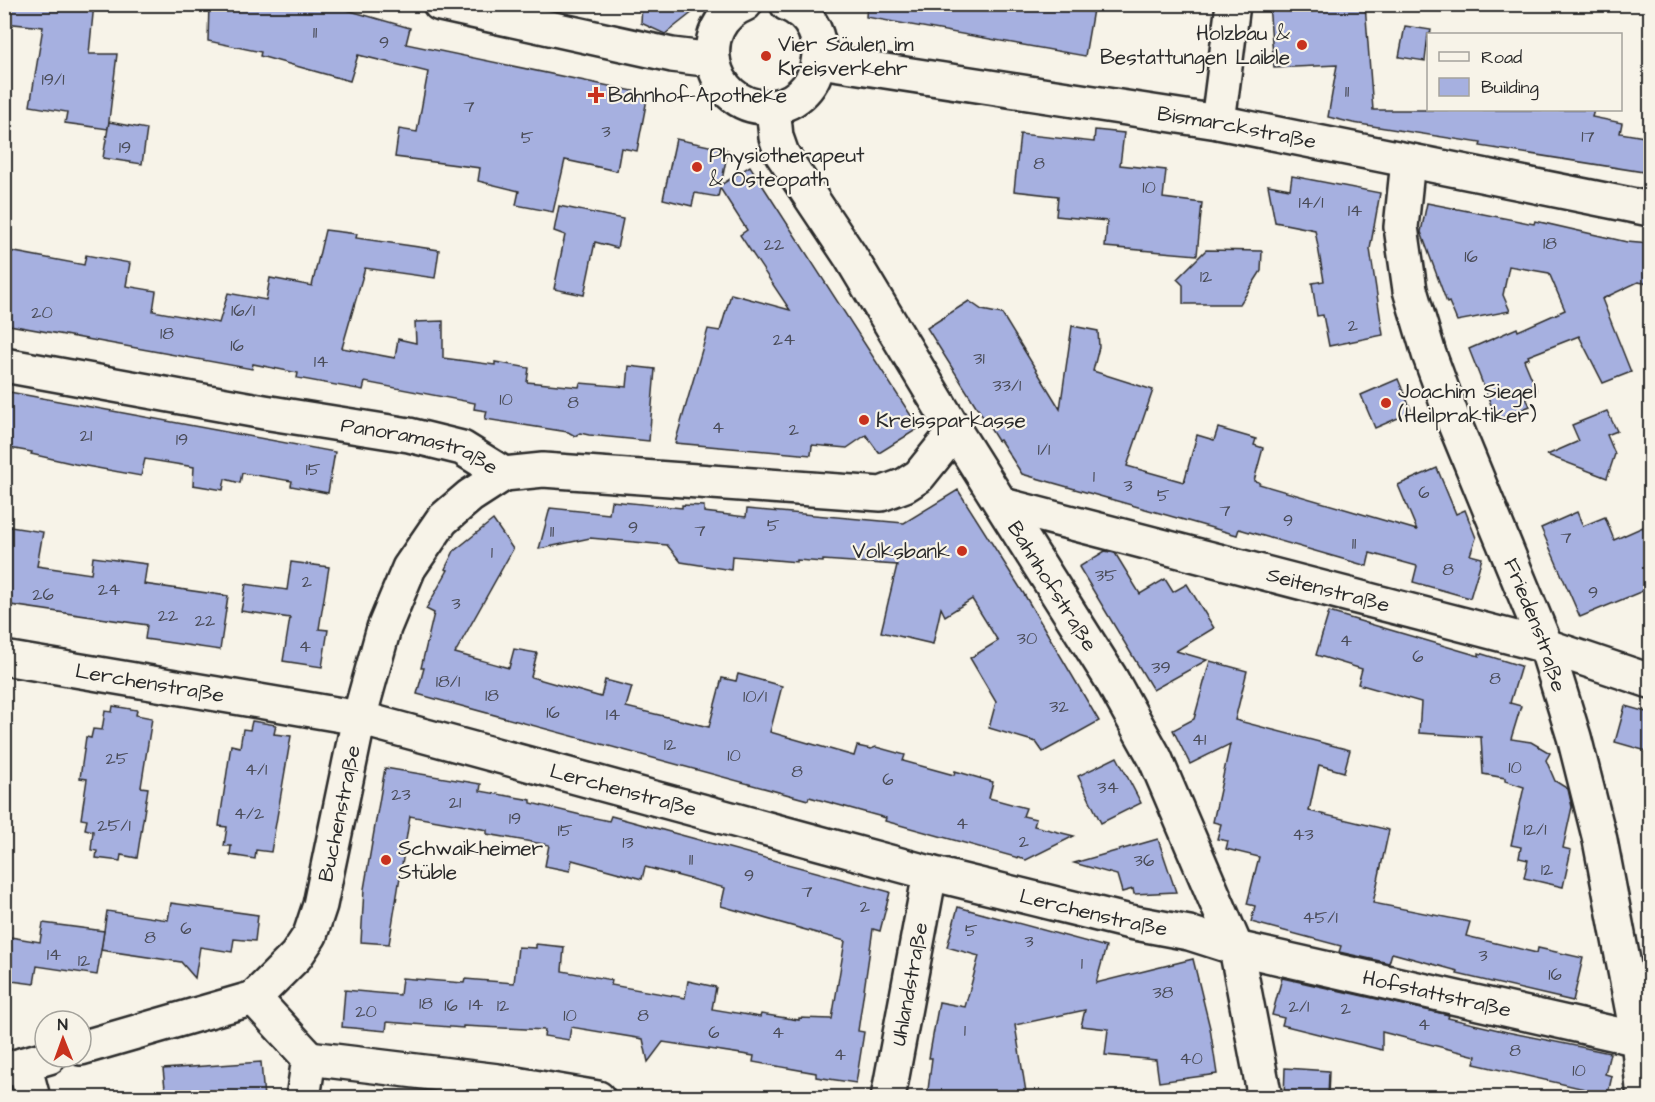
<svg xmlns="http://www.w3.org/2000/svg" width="1655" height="1102" font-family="'Architects Daughter',sans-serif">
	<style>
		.building { fill: #a6b0e0; stroke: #2b2b2b; stroke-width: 1.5 }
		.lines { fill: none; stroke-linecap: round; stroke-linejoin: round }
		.minor-casing { stroke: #2b2b2b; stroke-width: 38 }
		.tertiary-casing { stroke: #2b2b2b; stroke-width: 38 }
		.minor { stroke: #f7f3e8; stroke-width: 33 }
		.tertiary { stroke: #f7f3e8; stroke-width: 33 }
		.poi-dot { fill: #c8321e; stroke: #f7f3e8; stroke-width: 2 }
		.labels { text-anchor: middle; stroke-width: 4.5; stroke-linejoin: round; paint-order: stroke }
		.number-label { font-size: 18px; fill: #4a4c58 }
		.poi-label { font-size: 21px; fill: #2b2b2b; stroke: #f7f3e8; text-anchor: start }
		.street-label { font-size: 21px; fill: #2b2b2b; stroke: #f7f3e8 }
	</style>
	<rect width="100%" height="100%" fill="#f7f3e8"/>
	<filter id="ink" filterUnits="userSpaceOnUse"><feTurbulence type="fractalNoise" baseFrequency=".0167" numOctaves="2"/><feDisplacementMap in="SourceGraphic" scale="12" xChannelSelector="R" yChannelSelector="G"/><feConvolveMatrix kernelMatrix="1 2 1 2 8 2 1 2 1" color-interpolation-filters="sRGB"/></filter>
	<g filter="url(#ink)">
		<g class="building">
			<polygon points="4,4 94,4 89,54 117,54 108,129 65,123 67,112 30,106 43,27 4,23"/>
			<polygon points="209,4 326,4 410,28 406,44 648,94 637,151 621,148 617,171 565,160 553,212 516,205 519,191 478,181 480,168 395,157 399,129 417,132 428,72 358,55 350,81 260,56 261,52 208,41"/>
			<polygon points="642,4 703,4 665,34 641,23"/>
			<polygon points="867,4 1094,4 1085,56 866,17"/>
			<polygon points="1269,4 1365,4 1373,110 1594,110 1592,117 1622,123 1620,133 1650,138 1650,173 1480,146 1481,143 1353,123 1328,117 1337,65 1274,68"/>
			<polygon points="1405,26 1431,30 1430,34 1428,34 1425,61 1399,57"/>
			<polygon points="109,122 147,129 142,164 103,158"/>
			<polygon points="1095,130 1124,133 1120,165 1166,170 1163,198 1202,203 1197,255 1105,247 1107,221 1056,216 1058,196 1014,191 1020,134 1094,142"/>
			<polygon points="676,139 728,150 721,185 750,166 919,428 879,453 866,435 847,448 812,445 811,455 675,443 708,329 720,331 731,294 790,310 740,235 747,230 720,188 718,197 695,193 692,206 663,199"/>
			<polygon points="1292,176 1380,193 1370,249 1383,335 1329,346 1323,315 1317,316 1312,283 1324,281 1315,230 1275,222 1268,185 1290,189"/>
			<polygon points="1427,203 1534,224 1535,221 1627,242 1650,244 1650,284 1638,282 1602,299 1631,372 1603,383 1579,336 1528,356 1529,358 1524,360 1537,391 1525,396 1530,406 1497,420 1469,349 1517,328 1518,331 1565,310 1549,273 1509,266 1503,295 1510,311 1457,321 1449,302 1447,303 1421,232"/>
			<polygon points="559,206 623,219 617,248 595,242 584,295 554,289 565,235 554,231"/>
			<polygon points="325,230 357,234 356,238 439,250 435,278 365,268 342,348 395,358 398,339 416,343 415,322 443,321 443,358 495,365 495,362 529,368 527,382 579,387 580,383 627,387 629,366 655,369 649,441 589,435 580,433 575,436 568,432 485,419 487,411 474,409 475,403 365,382 363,390 297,378 298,373 253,364 252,369 4,324 4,250 84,265 86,255 130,263 126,286 156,291 153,311 219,323 228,293 266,300 270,278 312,286"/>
			<polygon points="1206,250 1262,251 1261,271 1240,304 1183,304 1183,285 1177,279"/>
			<polygon points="969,301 982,310 1002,314 1060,409 1072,326 1098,331 1099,347 1093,371 1153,390 1127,466 1184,482 1197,435 1214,440 1218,428 1256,439 1254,445 1263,448 1254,481 1259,482 1259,484 1417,530 1398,485 1437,468 1456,514 1465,510 1476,538 1470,555 1482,558 1470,598 1413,582 1417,566 1370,553 1367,566 1239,529 1237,535 1022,474 1000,440 998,441 927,328"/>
			<polygon points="1398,379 1412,412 1375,428 1361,395"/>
			<polygon points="4,391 335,452 328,493 291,486 292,481 242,473 240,483 225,479 223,490 193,485 194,467 145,459 141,476 75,464 31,454 32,452 4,447"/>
			<polygon points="1607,411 1617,431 1607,435 1615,454 1607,478 1547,455 1579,441 1572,425"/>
			<polygon points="958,490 1024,594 1099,721 1043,752 1036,742 989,728 996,702 970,658 998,641 972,599 945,616 941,608 933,644 881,632 897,565 823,560 823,562 797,560 797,562 732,556 731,570 681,562 667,545 590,538 539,549 550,508 609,514 611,501 682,508 682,505 704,506 704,512 746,517 747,509 904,523"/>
			<polygon points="1577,512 1583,526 1605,517 1614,540 1643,527 1650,545 1650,588 1580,617 1541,528"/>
			<polygon points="493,520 513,549 455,653 509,668 514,649 537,653 531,677 601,697 605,680 632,687 626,707 709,727 722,678 736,681 738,674 782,686 770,732 854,756 857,746 871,749 876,747 905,755 903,761 954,775 955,771 993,782 989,798 1026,808 1023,816 1036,819 1034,826 1074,836 1026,860 885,821 886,818 809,797 808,800 417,694 424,668 421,668 434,613 426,609 448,570 445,569 454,551"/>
			<polygon points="4,526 43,532 37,566 91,574 93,557 147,564 144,584 228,596 220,650 145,639 147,625 4,604"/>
			<polygon points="1105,551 1115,553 1140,594 1165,579 1173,592 1187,584 1214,628 1176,651 1207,660 1153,690 1079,567"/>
			<polygon points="291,562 329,567 319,629 328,630 322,667 283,661 290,618 241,611 246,584 287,590"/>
			<polygon points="1329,612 1479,656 1479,653 1521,666 1510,703 1521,706 1511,739 1531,742 1550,753 1546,760 1555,781 1568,789 1572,807 1563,848 1571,850 1563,887 1524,878 1528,860 1519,858 1521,847 1511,845 1524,787 1505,781 1505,778 1483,774 1481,737 1419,733 1421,702 1358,684 1362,669 1316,655"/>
			<polygon points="1210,661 1247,671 1235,720 1350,750 1344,772 1319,765 1309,811 1389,830 1373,903 1470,922 1466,936 1537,953 1538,948 1583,958 1573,1001 1457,974 1458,971 1392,953 1389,963 1339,952 1341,946 1251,922 1255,906 1247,904 1259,857 1226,849 1228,841 1217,839 1221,824 1213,822 1230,744 1190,764 1173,730 1194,719"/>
			<polygon points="113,706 137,710 136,715 152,718 141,787 148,788 137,858 121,855 120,861 96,858 97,851 91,850 93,831 85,829 87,820 81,819 87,779 80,778 86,737 91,738 93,729 102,730 105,711 112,712"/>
			<polygon points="1625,706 1650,713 1650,752 1615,742"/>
			<polygon points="252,721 276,725 274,734 291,736 271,852 256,850 255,859 230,855 231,846 224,846 227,827 219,826 231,745 240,747 243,729 250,730"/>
			<polygon points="1117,757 1141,803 1101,823 1078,776"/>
			<polygon points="385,768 481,784 480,791 531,800 531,803 581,815 609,821 611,816 890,892 880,931 873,929 858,1031 864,1032 856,1083 816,1077 816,1073 753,1062 754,1056 663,1042 648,1062 643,1039 571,1027 569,1040 544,1036 545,1030 463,1026 463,1028 387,1022 386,1031 342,1027 345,990 400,995 402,978 464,983 465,979 514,983 518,947 536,948 536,944 564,947 562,971 612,980 611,985 685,998 688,981 716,987 712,1009 760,1017 761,1014 799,1020 799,1018 832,1019 845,941 721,906 725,888 645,867 642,879 572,860 570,871 545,866 549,845 487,834 487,830 410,816 389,944 361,942 364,889"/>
			<polygon points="1158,839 1176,892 1134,894 1133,889 1122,892 1117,875 1074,863"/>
			<polygon points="171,903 258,915 255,941 234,939 232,952 200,947 195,978 181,962 101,950 107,911 168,920"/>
			<polygon points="958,907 1106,947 1096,983 1193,959 1210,1028 1217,1074 1159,1082 1156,1060 1105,1055 1108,1029 1081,1026 1085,1010 1015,1025 1027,1098 927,1098 932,1058 929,1058 939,1002 965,1007 979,956 947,947"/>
			<polygon points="43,923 104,931 97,975 37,966 34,984 4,980 4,936 40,942"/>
			<polygon points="1282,978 1449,1015 1448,1018 1507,1032 1610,1053 1605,1074 1612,1076 1607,1098 1583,1098 1585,1089 1474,1064 1476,1056 1382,1032 1382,1050 1282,1025 1284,1018 1272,1015"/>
			<polygon points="261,1062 264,1098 166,1098 163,1069"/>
			<polygon points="1285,1068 1329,1071 1328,1098 1284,1098"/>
		</g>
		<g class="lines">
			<defs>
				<g id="minor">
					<polyline points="440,4 672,55 713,60"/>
					<path id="s1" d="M773,107l3,30 6,17 68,102 105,175 155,246 45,81 81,190 29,150"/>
					<polyline points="1218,122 1233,4"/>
					<path id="s2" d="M1408,161l-7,66 9,63 19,64 25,68 92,224 28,91 26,103 38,199 6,59"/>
					<path id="s3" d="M4,365l260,47 145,23 53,13 42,26 39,-4 338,24 24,-9 14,-9 36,-45"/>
					<path id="s4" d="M1003,505l543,141 104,35"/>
					<path id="s5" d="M4,658l355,60 571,155 200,49 59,11 47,15 402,91"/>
					<polyline points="254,998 309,1058 303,1098"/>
					<path id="s6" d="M81,1048l173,-50 42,-42 14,-21 10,-30 39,-187 25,-90 25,-60 33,-48 28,-24 34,-22"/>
					<polyline points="309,1058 498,1081 598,1098"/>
					<polyline points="24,1064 33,1098"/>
					<polyline points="4,1070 49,1057"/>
					<path id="s7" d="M888,1098l42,-225"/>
				</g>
				<g id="tertiary">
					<path d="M745,4c-54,21 -36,103 21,103 57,0 74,-81 21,-103"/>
					<path id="s8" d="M820,61l398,61 432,87"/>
				</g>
			</defs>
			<use href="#minor" class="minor-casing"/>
			<use href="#tertiary" class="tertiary-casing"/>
			<use href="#minor" class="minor"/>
			<use href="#tertiary" class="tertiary"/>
		</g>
	</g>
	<g class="poi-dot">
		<circle cx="1302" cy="45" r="6"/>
		<circle cx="766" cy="56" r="6"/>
		<path d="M593 86h6v6h6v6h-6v6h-6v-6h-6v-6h6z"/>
		<circle cx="697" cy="167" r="6"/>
		<circle cx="1386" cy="403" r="6"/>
		<circle cx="864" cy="420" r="6"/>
		<circle cx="962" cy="551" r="6"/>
		<circle cx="386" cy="860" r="6"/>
	</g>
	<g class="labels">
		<g class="number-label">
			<text x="315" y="38">11</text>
			<text x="384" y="48">9</text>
			<text x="53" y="85">19/1</text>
			<text x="1347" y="97">11</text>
			<text x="469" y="112">7</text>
			<text x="606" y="137">3</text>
			<text x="1588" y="142">17</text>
			<text x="527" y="143">5</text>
			<text x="125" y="153">19</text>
			<text x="1039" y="169">8</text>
			<text x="1149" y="193">10</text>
			<text x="1311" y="208">14/1</text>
			<text x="1355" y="216">14</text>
			<text x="1550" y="249">18</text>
			<text x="774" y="250">22</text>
			<text x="1471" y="262">16</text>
			<text x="1206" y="282">12</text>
			<text x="243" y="316">16/1</text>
			<text x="42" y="318">20</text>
			<text x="1353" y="331">2</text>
			<text x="167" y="339">18</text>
			<text x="784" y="345">24</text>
			<text x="237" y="351">16</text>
			<text x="979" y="364">31</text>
			<text x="321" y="367">14</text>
			<text x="1007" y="391">33/1</text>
			<text x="506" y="405">10</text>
			<text x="573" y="408">8</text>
			<text x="718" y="433">4</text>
			<text x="794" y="435">2</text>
			<text x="86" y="441">21</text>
			<text x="182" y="445">19</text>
			<text x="1044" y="455">1/1</text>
			<text x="313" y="475">15</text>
			<text x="1094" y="482">1</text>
			<text x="1128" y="491">3</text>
			<text x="1424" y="498">6</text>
			<text x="1163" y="501">5</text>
			<text x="1225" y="516">7</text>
			<text x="1288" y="526">9</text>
			<text x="773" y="531">5</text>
			<text x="633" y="533">9</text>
			<text x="700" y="536">7</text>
			<text x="552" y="537">11</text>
			<text x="1566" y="543">7</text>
			<text x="1354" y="549">11</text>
			<text x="492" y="558">1</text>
			<text x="1448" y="575">8</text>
			<text x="1106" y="581">35</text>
			<text x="307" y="587">2</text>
			<text x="109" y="595">24</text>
			<text x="1593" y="598">9</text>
			<text x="43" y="600">26</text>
			<text x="456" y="609">3</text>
			<text x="168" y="621">22</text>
			<text x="205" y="626">22</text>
			<text x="1027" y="644">30</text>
			<text x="1346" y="646">4</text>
			<text x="305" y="652">4</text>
			<text x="1418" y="662">6</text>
			<text x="1161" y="673">39</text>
			<text x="1495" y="684">8</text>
			<text x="448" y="687">18/1</text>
			<text x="492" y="701">18</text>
			<text x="755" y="702">10/1</text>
			<text x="1059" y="712">32</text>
			<text x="553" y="718">16</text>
			<text x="613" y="720">14</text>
			<text x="1199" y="745">41</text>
			<text x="670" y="750">12</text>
			<text x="734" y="761">10</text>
			<text x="117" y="764">25</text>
			<text x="1515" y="773">10</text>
			<text x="256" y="775">4/1</text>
			<text x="797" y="777">8</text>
			<text x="888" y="785">6</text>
			<text x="1108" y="793">34</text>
			<text x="401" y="800">23</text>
			<text x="455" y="808">21</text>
			<text x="249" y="819">4/2</text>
			<text x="515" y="824">19</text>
			<text x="962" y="829">4</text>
			<text x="114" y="831">25/1</text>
			<text x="1535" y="835">12/1</text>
			<text x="565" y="836">15</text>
			<text x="1303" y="840">43</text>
			<text x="1024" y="847">2</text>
			<text x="628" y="848">13</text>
			<text x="691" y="865">11</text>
			<text x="1144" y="866">36</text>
			<text x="1547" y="875">12</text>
			<text x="749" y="881">9</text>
			<text x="807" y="897">7</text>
			<text x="865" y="912">2</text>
			<text x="1320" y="923">45/1</text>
			<text x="186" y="934">6</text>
			<text x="971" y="936">5</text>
			<text x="150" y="943">8</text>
			<text x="1029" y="947">3</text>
			<text x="54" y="960">14</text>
			<text x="1483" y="961">3</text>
			<text x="84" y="966">12</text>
			<text x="1082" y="969">1</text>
			<text x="1555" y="980">16</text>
			<text x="1163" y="998">38</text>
			<text x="426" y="1009">18</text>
			<text x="476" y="1010">14</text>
			<text x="451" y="1011">16</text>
			<text x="503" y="1011">12</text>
			<text x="1299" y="1012">2/1</text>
			<text x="1346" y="1014">2</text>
			<text x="366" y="1017">20</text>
			<text x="570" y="1021">10</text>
			<text x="643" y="1021">8</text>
			<text x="1424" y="1030">4</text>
			<text x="965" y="1036">1</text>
			<text x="714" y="1038">6</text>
			<text x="778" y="1038">4</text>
			<text x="1515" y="1056">8</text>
			<text x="840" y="1060">4</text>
			<text x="1191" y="1064">40</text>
			<text x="1579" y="1076">10</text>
		</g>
		<g class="poi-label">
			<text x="1290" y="40" text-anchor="end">Holzbau &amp;<tspan x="1290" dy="24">Bestattungen Laible</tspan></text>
			<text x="778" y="51">Vier Säulen im<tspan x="778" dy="24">Kreisverkehr</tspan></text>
			<text x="608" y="102">Bahnhof-Apotheke</text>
			<text x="709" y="162">Physiotherapeut<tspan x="709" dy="24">&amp; Osteopath</tspan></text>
			<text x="1398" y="398">Joachim Siegel<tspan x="1398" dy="24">(Heilpraktiker)</tspan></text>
			<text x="876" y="427">Kreissparkasse</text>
			<text x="950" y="558" text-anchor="end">Volksbank</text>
			<text x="398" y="855">Schwaikheimer<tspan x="398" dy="24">Stüble</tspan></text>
		</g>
		<g class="street-label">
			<text dy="7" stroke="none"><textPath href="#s8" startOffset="422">Bismarckstraße</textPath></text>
			<text dy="7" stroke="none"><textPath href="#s3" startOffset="424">Panoramastraße</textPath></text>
			<text dy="7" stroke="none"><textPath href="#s1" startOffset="558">Bahnhofstraße</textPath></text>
			<text dy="7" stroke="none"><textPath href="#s4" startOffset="336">Seitenstraße</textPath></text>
			<text dy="7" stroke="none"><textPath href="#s2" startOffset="488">Friedenstraße</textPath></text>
			<text dy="7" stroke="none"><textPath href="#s5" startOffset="148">Lerchenstraße</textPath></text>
			<text dy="7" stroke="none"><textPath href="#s5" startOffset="634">Lerchenstraße</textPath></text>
			<text dy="7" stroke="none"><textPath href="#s6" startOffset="390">Buchenstraße</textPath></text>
			<text dy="7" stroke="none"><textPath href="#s5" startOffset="1120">Lerchenstraße</textPath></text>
			<text dy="7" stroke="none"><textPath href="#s7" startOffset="116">Uhlandstraße</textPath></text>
			<text dy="7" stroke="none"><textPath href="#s5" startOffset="1473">Hofstattstraße</textPath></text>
		</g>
	</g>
	<rect width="1655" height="1102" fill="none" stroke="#f7f3e8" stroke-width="24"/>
	<rect x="12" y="12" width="1631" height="1078" fill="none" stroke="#2b2b2b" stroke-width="2" filter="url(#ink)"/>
	<rect x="1427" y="33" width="195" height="78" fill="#f7f3e8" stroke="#a5a39c" stroke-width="1.5"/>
	<rect x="1439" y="52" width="30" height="9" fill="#f7f3e8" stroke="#a5a39c" stroke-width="1.5"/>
	<text x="1481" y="63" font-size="18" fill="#2b2b2b">Road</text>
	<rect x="1439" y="78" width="30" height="18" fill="#a6b0e0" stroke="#a5a39c" stroke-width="1.5"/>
	<text x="1481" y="93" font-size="18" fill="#2b2b2b">Building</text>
	<g transform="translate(63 1039) rotate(359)"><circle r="28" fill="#f7f3e8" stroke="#a5a39c" stroke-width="1.5"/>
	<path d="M0-4.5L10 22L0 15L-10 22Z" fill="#c8321e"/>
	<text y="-9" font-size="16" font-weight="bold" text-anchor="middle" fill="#2b2b2b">N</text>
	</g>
</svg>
